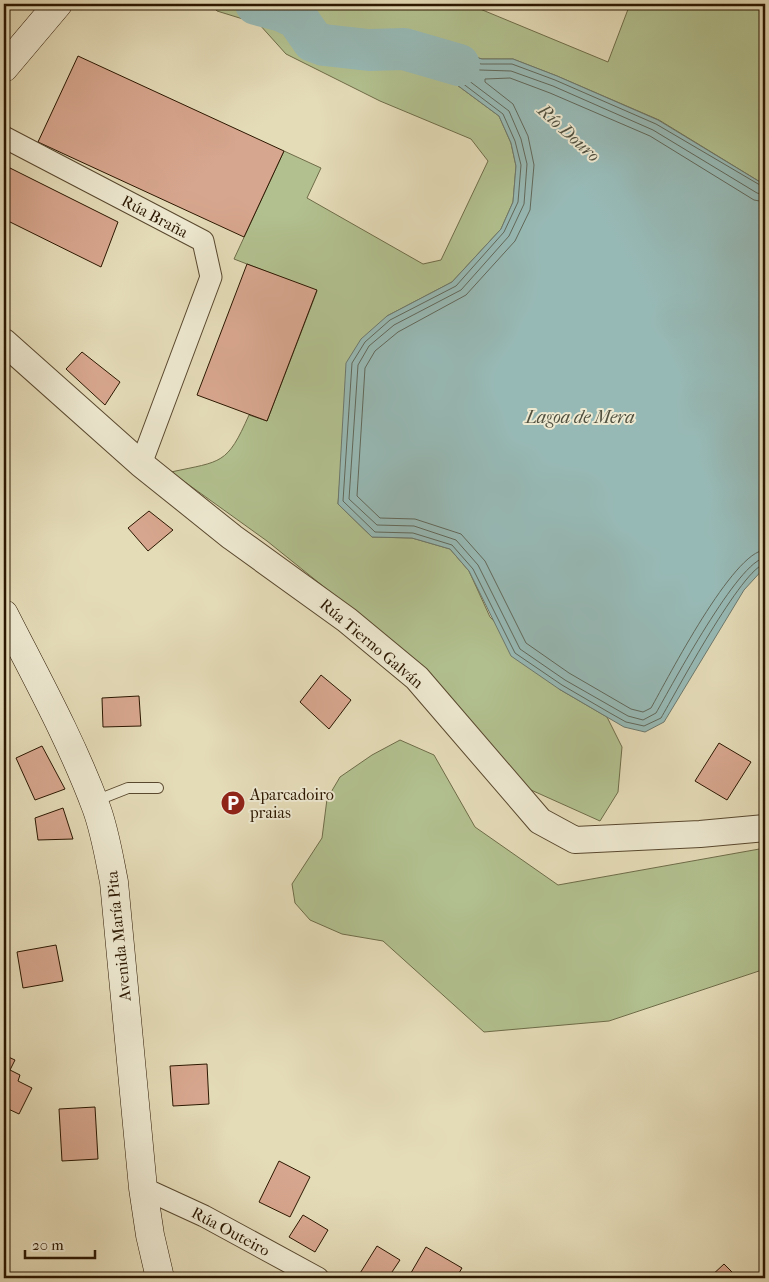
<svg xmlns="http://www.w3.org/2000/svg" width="769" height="1282" font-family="'IM FELL French Canon',serif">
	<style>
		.green { fill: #b2c08f; stroke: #6e6c48 }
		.water { fill: #97b9b5; stroke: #6c786d }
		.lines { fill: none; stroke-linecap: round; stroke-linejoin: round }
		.shore { stroke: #61685a; stroke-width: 1 }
		.river { stroke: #97b9b5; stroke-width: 42 }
		.building { fill: #d7a68e; stroke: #2b1700 }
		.service-casing { stroke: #59482e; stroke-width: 12 }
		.minor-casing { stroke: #59482e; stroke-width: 23 }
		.tertiary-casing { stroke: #59482e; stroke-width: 28 }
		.secondary-casing { stroke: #2b1700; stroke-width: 29 }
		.service { stroke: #ede8d0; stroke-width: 10 }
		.minor { stroke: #ede8d0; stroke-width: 21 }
		.tertiary { stroke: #ede8d0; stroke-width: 26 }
		.secondary { stroke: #ede8d0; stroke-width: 28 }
		.labels { text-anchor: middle; stroke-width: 4; stroke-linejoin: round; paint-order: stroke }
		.street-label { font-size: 16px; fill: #2b1700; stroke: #ede8d0 }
		.poi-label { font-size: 16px; fill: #2b1700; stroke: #ede8d0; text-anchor: start }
		.water-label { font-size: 18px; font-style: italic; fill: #51503f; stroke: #ede8d0 }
	</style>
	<rect width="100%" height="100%" fill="#e4dbb7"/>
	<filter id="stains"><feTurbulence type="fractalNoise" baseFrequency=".004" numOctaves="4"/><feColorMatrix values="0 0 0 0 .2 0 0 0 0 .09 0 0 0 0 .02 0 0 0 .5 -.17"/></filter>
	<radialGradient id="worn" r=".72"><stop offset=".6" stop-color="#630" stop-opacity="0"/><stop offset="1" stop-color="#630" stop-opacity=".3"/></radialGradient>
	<g class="green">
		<path d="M211,4h257l140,58 22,-58h135v181l-106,-65 -102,-44 -44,-17h-31l-56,-16 -22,1 -1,11 31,13 65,48 12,27 5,23 -3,36 -12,27 -49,53 -65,34 -47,162 -2,26 34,33 40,1 38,11 19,22 21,46 69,72 48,28 15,30 -4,45 -18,29 -89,-40 -131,-149 -113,-91 -96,-69c51,-11 56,-7 78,-57l18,6 50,-130 -83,-32 50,-108 37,17 -14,30 116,66 18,-4 47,-99 -17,-22 -91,-38 -94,-47 -27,-30 -42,-13z"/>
		<polygon points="400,740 434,755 475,827 558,885 765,848 765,969 609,1021 484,1032 383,941 342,934 310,920 295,903 292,884 322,838 327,799 340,777 372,755"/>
	</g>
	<polygon class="water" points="426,43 482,59 513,59 557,76 658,120 765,185 765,567 744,590 664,722 645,732 624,727 559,689 511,656 469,571 450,549 412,538 372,537 338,504 346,363 361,339 387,316 452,282 501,229 513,202 516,166 511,143 499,116 434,68 403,55 404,44"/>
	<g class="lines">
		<g class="shore">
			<path d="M765,188l-109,-64 -101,-44 -43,-16h-31l-55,-16 -15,1v4l26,11 66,50 12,27 6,24 -3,37 -14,30 -48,54 -66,34 -25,22 -13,21 -9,138 32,31 38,1 39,12 21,24 42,84 47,32 48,28 16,9 18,4 17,-8c14,-24 82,-152 104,-154"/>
			<path d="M765,195l-8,-2 -104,-63 -100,-44 -42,-15 -31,-1 -32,-9v4l61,46 12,28 6,25 -3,40 -15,32 -48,54 -67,35 -25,21 -11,19 -9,134 28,26 37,1 42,14 22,25 42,84 45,31 63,36 15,4 13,-7c15,-26 83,-154 109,-155"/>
			<path d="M765,202l-11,-2 -104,-64 -100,-43 -40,-15 -25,1v3l28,22 15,32 6,29 -4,45 -15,31 -49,54 -68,37 -23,19 -10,17 -8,128 23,22 35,1 46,15 24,27 41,82 43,30 62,36 12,3 8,-4c17,-30 82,-157 114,-158"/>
		</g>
		<polyline class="river" points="256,4 282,11 297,18 313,41 324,45 369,50 404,49 459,65"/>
	</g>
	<g class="building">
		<polygon points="78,56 284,151 244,237 38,142"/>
		<polygon points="4,165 118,222 101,267 4,219"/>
		<polygon points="247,264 317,290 267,421 197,395"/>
		<polygon points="82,352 120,382 105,405 66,369"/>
		<polygon points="149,511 173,530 148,551 128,528"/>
		<polygon points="321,675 351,700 329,729 300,702"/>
		<polygon points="139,696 141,726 103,727 102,698"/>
		<polygon points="719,743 751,762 727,800 695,781"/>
		<polygon points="42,746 65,789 35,800 16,758"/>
		<polygon points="63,808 73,839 38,840 35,818"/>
		<polygon points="56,945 63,981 23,988 17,952"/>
		<polygon points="4,1055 15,1060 10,1070 20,1075 18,1081 32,1088 19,1114 4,1107"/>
		<polygon points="207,1064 209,1104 173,1106 170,1066"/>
		<polygon points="95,1107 98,1159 62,1161 59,1109"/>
		<polygon points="279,1161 310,1177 290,1217 259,1202"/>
		<polygon points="303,1215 328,1230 315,1252 289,1237"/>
		<polygon points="377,1246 400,1260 388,1278 357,1278"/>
		<polygon points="426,1247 462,1268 456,1278 408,1278"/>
		<polygon points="724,1264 738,1278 709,1278"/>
	</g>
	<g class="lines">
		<defs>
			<polyline id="service" points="95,801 128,788 158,788"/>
			<g id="minor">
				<polyline points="4,137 203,241 211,277 141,464"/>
				<polyline points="143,1188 204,1216 318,1278"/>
			</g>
			<polyline id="tertiary" points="4,342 141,464 232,537 347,620 417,678 540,821 575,840 700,834 765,828"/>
			<g id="secondary">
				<polyline points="4,68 58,4"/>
				<path d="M4,614c32,63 67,126 92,193 9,24 13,50 18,75l29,306 7,47 10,43"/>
			</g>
		</defs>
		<use href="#service" class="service-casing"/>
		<use href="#minor" class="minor-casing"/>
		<use href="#tertiary" class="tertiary-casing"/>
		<use href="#secondary" class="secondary-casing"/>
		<use href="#service" class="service"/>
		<use href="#minor" class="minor"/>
		<use href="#tertiary" class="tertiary"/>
		<use href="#secondary" class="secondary"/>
	</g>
	<defs>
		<symbol id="parking-disc" viewBox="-11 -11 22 22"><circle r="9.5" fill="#8f2418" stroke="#ede8d0"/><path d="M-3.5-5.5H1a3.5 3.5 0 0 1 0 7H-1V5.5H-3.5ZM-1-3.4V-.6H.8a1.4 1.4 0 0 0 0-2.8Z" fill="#fff"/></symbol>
	</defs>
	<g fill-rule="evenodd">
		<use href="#parking-disc" x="219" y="789" width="28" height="28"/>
	</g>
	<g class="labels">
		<g class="street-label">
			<text transform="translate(155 216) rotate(28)" y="6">Rúa Braña</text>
			<text transform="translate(372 643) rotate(40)" y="6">Rúa Tierno Galván</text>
			<text transform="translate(118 936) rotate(-96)" y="6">Avenida María Pita</text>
			<text transform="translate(231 1231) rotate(28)" y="6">Rúa Outeiro</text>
		</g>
		<g class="poi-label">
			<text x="250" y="800">Aparcadoiro<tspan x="250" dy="18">praias</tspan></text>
		</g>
		<g class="water-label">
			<text transform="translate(569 133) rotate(42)" y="6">Río Douro</text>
			<text x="580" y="423">Lagoa de Mera</text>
		</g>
	</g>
	<rect width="769" height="1282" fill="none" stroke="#e4dbb7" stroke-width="20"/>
	<rect x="5" y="5" width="759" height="1272" fill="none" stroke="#2b1700" stroke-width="2.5"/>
	<rect x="10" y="10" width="749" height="1262" fill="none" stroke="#2b1700"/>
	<path d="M25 1250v8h70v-8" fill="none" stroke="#2b1700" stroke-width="2.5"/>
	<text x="32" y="1250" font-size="15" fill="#2b1700" stroke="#ede8d0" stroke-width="4" paint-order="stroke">20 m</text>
	<rect width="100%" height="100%" filter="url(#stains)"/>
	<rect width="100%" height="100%" fill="url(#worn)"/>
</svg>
